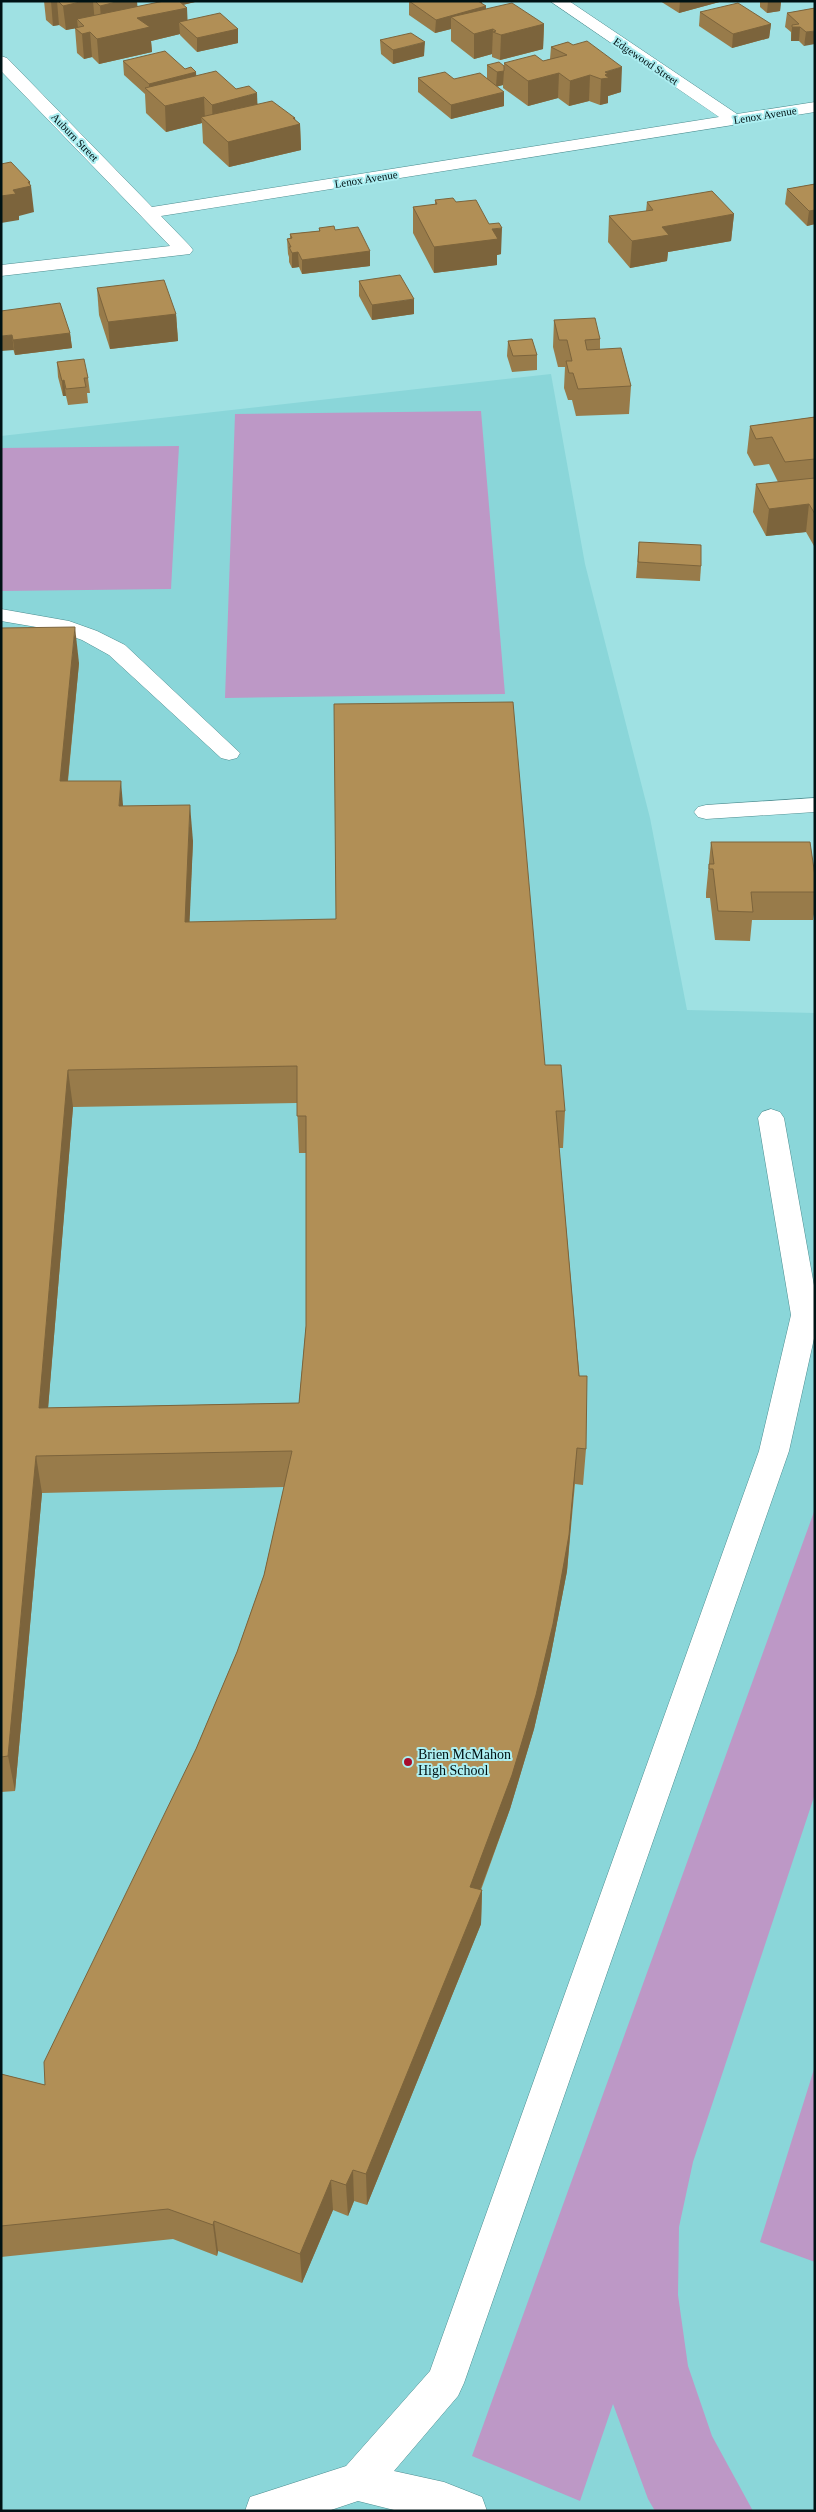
<svg xmlns="http://www.w3.org/2000/svg" width="816" height="2512" font-family="'Times New Roman',serif">
	<style>
		.built { fill: #8ad6d9 }
		.green { fill: #bd98c6 }
		.lines { fill: none; stroke-linecap: round; stroke-linejoin: round }
		.minor-casing { stroke: #4d8d90; stroke-width: 1 }
		.minor { fill: #fff; fill-rule: evenodd }
		.wall { fill: #987b4a; fill-rule: evenodd }
		.shaded-wall { fill: #7c643c }
		.building { fill: #b18f56; stroke: #7c643c; fill-rule: evenodd }
		.poi-dot { fill: #a70d2d; stroke: #aceef1; stroke-width: 2 }
		.labels { text-anchor: middle; stroke-width: 4; stroke-linejoin: round; paint-order: stroke }
		.far-street-label { font-size: 11px; fill: #001214; stroke: #aceef1 }
		.poi-label { font-size: 14px; fill: #001214; stroke: #aceef1; text-anchor: start }
	</style>
	<rect width="100%" height="100%" fill="#9fe1e3"/>
	<polygon class="built" points="551,374 585,564 650,818 687,1010 815,1013 815,2511 1,2511 1,436"/>
	<g class="green">
		<polygon points="481,411 505,694 225,698 235,414"/>
		<polygon points="179,446 171,589 1,591 1,448"/>
		<polygon points="815,1509 815,1794 693,2162 679,2227 678,2295 688,2366 712,2436 753,2511 655,2511 648,2499 613,2404 580,2501 472,2456"/>
		<polygon points="815,2066 815,2262 760,2242"/>
	</g>
	<g class="lines">
		<defs>
			<g id="minor">
				<polygon points="550,1 569,1 737,114 815,102 815,112 161,216 190,246 193,250 190,254 1,276 1,265 170,246 1,71 1,56 7,58 152,207 719,117"/>
				<polygon points="1,609 69,621 97,631 125,645 240,753 237,758 229,760 221,758 109,655 82,640 54,630 1,621"/>
				<polygon points="815,798 815,812 706,819 698,817 694,812 698,807 706,805"/>
				<polygon points="771,1109 780,1112 784,1118 815,1291 815,1334 789,1451 464,2383 458,2396 394,2471 444,2482 482,2497 487,2511 398,2511 358,2501 328,2511 245,2511 250,2497 346,2466 430,2371 759,1451 791,1315 758,1118 762,1112"/>
			</g>
		</defs>
		<use href="#minor" class="minor-casing"/>
		<use href="#minor" class="minor"/>
	</g>
	<g class="wall">
		<polygon points="44,1 137,1 137,7 162,2 162,1 199,1 183,5 187,8 187,20 238,29 238,43 197,52 180,35 180,34 151,41 152,52 99,64 92,57 84,59 77,53 75,28 66,30 59,25 53,26 46,20"/>
		<polygon points="409,1 482,1 482,4 486,6 486,9 544,24 543,49 500,60 492,57 492,54 474,59 451,41 451,29 435,33 409,15"/>
		<polygon points="660,1 723,1 679,13"/>
		<polygon points="760,1 781,1 780,11 767,13 760,7"/>
		<polygon points="815,8 804,46 799,41 791,41 791,32 785,27 787,13"/>
		<polygon points="700,12 771,24 769,38 732,48 699,26"/>
		<polygon points="380,40 424,56 393,64 381,54"/>
		<polygon points="568,42 621,92 608,96 608,103 600,105 589,101 569,106 558,98 528,106 503,88 503,85 497,86 504,106 451,119 418,92 418,78 454,79 487,78 487,65 504,66 504,63 543,61 550,59 551,47"/>
		<polygon points="123,61 185,69 196,72 196,76 236,89 258,104 295,120 300,124 301,150 229,167 203,143 202,123 166,132 146,113 145,94 124,75"/>
		<polygon points="815,184 815,224 807,226 785,204 787,189"/>
		<polygon points="435,200 456,202 501,254 497,255 497,265 434,273 413,233 413,207 435,205"/>
		<polygon points="647,202 734,214 731,241 668,252 667,261 630,268 608,242 609,216 646,211"/>
		<polygon points="319,228 335,230 370,251 370,266 302,274 299,267 292,268 289,262 289,257 288,254 287,239 290,238 290,234 319,231"/>
		<polygon points="359,281 414,314 372,320 359,296"/>
		<polygon points="97,288 176,314 178,341 110,349 99,315"/>
		<polygon points="1,311 70,333 72,348 15,355"/>
		<polygon points="554,320 600,339 600,349 631,386 629,414 576,416 572,400 568,400 564,388 565,367 558,367 553,347"/>
		<polygon points="508,341 537,355 537,370 512,372 507,356"/>
		<polygon points="57,362 88,378 90,393 87,393 88,403 68,405 66,396 63,396 58,377"/>
		<polygon points="815,417 815,546 814,546 806,532 766,536 753,512 756,484 778,482 769,464 754,466 747,453 750,426"/>
		<polygon points="639,542 701,566 700,581 636,578"/>
		<path d="M1,628l78,35 -11,118 55,25 70,35 -4,81 356,143 20,46 -2,37h-4l27,301 -3,36 -8,-1 -8,87 -17,88 -16,70 -24,80 -29,81h1l-1,34 -114,281 -13,-4 -6,15 -15,-6 -31,73 -84,-32 -1,5 -44,-17 -172,18v-183l44,11 151,-336 41,-97 27,-77 20,-88 -242,6 -27,298 -14,1zM297,1103l2,50h7v173l-7,77 -251,5 25,-301z"/>
		<polygon points="711,842 815,876 815,908 813,920 752,920 750,941 715,940 710,898 706,898 706,893"/>
	</g>
	<g class="shaded-wall">
		<polygon points="51,1 57,1 59,25 53,26"/>
		<polygon points="84,1 93,1 95,24 77,19 78,28 66,30 63,6"/>
		<polygon points="120,1 137,1 138,13 102,30 100,6"/>
		<polygon points="169,1 199,1 169,8"/>
		<polygon points="476,1 482,1 482,7 486,6 485,20 451,17 451,29 435,33 436,20"/>
		<polygon points="680,1 723,1 679,13"/>
		<polygon points="768,1 781,1 780,11 767,13"/>
		<polygon points="187,8 188,30 179,22 180,34 151,41 152,52 99,64 97,39 137,18"/>
		<polygon points="544,24 543,49 500,60 501,35"/>
		<polygon points="771,24 769,38 732,48 733,34"/>
		<polygon points="792,27 800,27 799,41 791,41"/>
		<polygon points="238,29 238,43 197,52 197,38"/>
		<polygon points="493,29 492,54 474,59 474,34"/>
		<polygon points="815,31 815,44 804,46 806,32"/>
		<polygon points="90,32 92,57 84,59 82,34"/>
		<polygon points="425,42 424,56 393,64 393,50"/>
		<polygon points="622,67 621,92 608,96 608,103 600,105 601,79 605,72"/>
		<polygon points="504,71 503,85 496,87 497,72"/>
		<polygon points="196,72 197,86 149,92 149,84"/>
		<polygon points="559,73 558,98 528,106 528,81"/>
		<polygon points="590,75 589,101 569,106 570,81"/>
		<polygon points="504,92 504,106 451,119 451,105"/>
		<polygon points="257,93 258,119 213,128 212,105"/>
		<polygon points="204,97 205,121 201,117 202,123 166,132 165,106"/>
		<polygon points="293,118 295,118 296,125 300,124 301,150 229,167 228,142"/>
		<polygon points="28,182 30,182 30,186 31,186 34,212 19,216 19,220 1,223 1,196"/>
		<polygon points="815,210 815,224 807,226 809,211"/>
		<polygon points="734,214 731,241 668,252 667,261 630,268 632,241 662,227"/>
		<polygon points="502,228 501,254 497,255 497,265 434,273 434,247 492,229"/>
		<polygon points="370,251 370,266 302,274 302,260"/>
		<polygon points="298,252 299,267 292,268 292,253"/>
		<polygon points="414,299 414,314 372,320 372,305"/>
		<polygon points="176,314 178,341 110,349 108,322"/>
		<polygon points="70,333 72,348 15,355 13,340"/>
		<polygon points="12,335 14,350 1,351 1,336"/>
		<polygon points="64,380 66,396 63,396 62,381"/>
		<polygon points="809,504 806,532 766,536 769,509"/>
		<polygon points="75,627 79,663 64,818 60,781"/>
		<polygon points="121,781 124,817 119,806"/>
		<polygon points="190,805 193,841 188,959 185,922"/>
		<polygon points="68,1070 73,1107 45,1445 39,1408"/>
		<polygon points="577,1448 567,1571 550,1659 534,1729 510,1809 469,1920 470,1887"/>
		<polygon points="36,1456 42,1493 15,1791 8,1756"/>
		<polygon points="482,1890 481,1924 367,2205 366,2174"/>
		<polygon points="353,2170 354,2201 348,2216 346,2185"/>
		<polygon points="331,2180 333,2210 302,2283 300,2254"/>
		<polygon points="214,2221 218,2251 217,2256 213,2225"/>
	</g>
	<g class="building">
		<polygon points="58,1 84,1 63,6"/>
		<polygon points="95,1 120,1 100,6"/>
		<polygon points="164,1 179,1 187,8 137,18 150,27 97,39 90,32 82,34 75,28 84,26 77,19"/>
		<polygon points="409,1 478,1 486,6 436,20"/>
		<polygon points="512,3 544,24 501,35 493,32 496,31 493,29 474,34 451,17"/>
		<polygon points="738,3 771,24 733,34 700,12"/>
		<polygon points="815,8 815,31 806,32 800,27 792,27 792,25 799,24 787,13"/>
		<polygon points="220,13 238,29 197,38 179,22"/>
		<polygon points="411,33 425,42 393,50 380,40"/>
		<polygon points="587,41 622,67 605,72 608,73 605,75 609,78 601,79 590,75 570,81 559,73 528,81 504,63 535,55 543,61 567,55 551,47 568,42 573,45"/>
		<polygon points="165,51 185,69 191,67 196,72 149,84 123,61"/>
		<polygon points="499,62 504,66 504,71 497,72 487,65"/>
		<polygon points="216,71 236,89 249,86 257,93 212,105 204,97 165,106 145,88"/>
		<polygon points="445,72 454,79 480,73 504,92 451,105 418,78"/>
		<polygon points="272,101 295,118 293,118 300,124 228,142 201,117"/>
		<polygon points="11,162 30,182 28,182 31,186 13,190 16,194 1,196 1,164"/>
		<polygon points="815,184 815,210 809,211 787,189"/>
		<polygon points="712,191 734,214 662,227 669,235 632,241 609,216 653,210 647,202"/>
		<polygon points="453,198 456,202 476,200 489,224 499,223 502,228 492,229 498,239 434,247 413,207 437,204 435,200"/>
		<polygon points="334,226 335,230 358,227 370,251 302,260 298,252 292,253 289,247 291,247 287,239 292,238 290,234 320,231 319,228"/>
		<polygon points="400,275 414,299 372,305 359,281"/>
		<polygon points="164,280 176,314 108,322 97,288"/>
		<polygon points="60,303 70,333 13,340 12,335 1,336 1,311"/>
		<polygon points="595,318 600,339 585,340 587,350 621,348 631,386 578,389 573,373 569,373 566,361 572,361 567,340 559,340 554,320"/>
		<polygon points="532,339 537,355 513,356 508,341"/>
		<polygon points="84,359 88,378 84,378 86,387 66,389 64,380 62,381 57,362"/>
		<polygon points="815,417 815,459 785,462 772,437 756,439 750,426"/>
		<polygon points="815,478 815,514 809,504 769,509 756,484"/>
		<polygon points="639,542 701,545 701,566 638,562"/>
		<path d="M75,627l-15,154h61l-2,25 71,-1 -5,117 151,-3 -2,-215 179,-2 32,363h16l4,46h-9l23,265h8l-1,73 -9,-1 -8,87 -16,89 -17,71 -24,80 -42,112 12,3 -116,284 -13,-4 -7,15 -15,-5 -31,74 -86,-33 -1,4 -45,-16 -167,17v-152l44,11 -1,-23 152,-313 41,-97 27,-77 28,-124 -256,5 -28,300 -7,1v-1129zM297,1066v50h9v210l-7,77 -260,5 29,-338z"/>
		<polygon points="711,842 810,842 815,876 815,892 751,892 753,912 718,911 713,869 709,869 709,864 714,864"/>
	</g>
	<circle class="poi-dot" cx="408" cy="1762" r="5"/>
	<g class="labels">
		<g class="far-street-label">
			<text transform="translate(646 61) rotate(34)" y="4">Edgewood Street</text>
			<text transform="translate(765 115) rotate(-9)" y="4">Lenox Avenue</text>
			<text transform="translate(75 137) rotate(46)" y="4">Auburn Street</text>
			<text transform="translate(366 179) rotate(-9)" y="4">Lenox Avenue</text>
		</g>
		<g class="poi-label">
			<text x="418" y="1759">Brien McMahon<tspan x="418" dy="16">High School</tspan></text>
		</g>
	</g>
	<rect width="816" height="2512" fill="none" stroke="#001214" stroke-width="5"/>
</svg>
